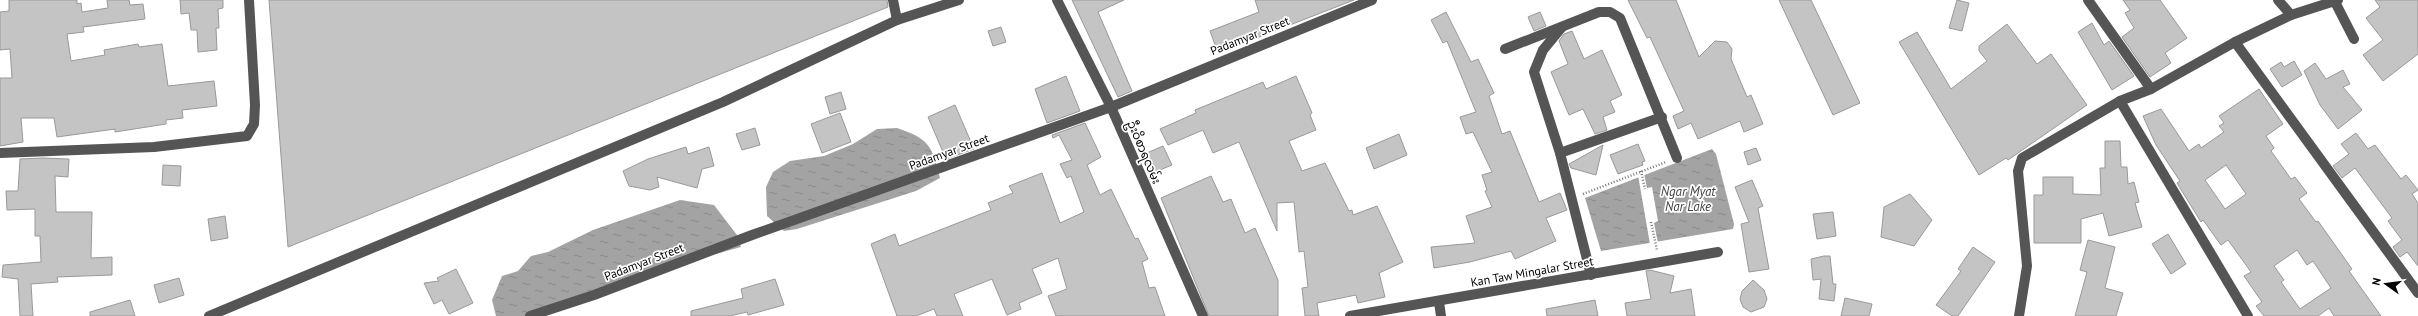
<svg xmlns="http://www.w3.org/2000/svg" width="2418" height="316" font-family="'PT Sans','Noto Sans Myanmar',sans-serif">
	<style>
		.water { fill: url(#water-ripples) }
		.pier { fill: #fff }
		.building { fill: #c4c4c4; stroke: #999; fill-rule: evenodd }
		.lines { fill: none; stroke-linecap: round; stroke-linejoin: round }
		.path { stroke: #777; stroke-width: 2.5; stroke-dasharray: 1 2; stroke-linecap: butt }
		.minor { stroke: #555; stroke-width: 10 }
		.labels { text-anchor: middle; stroke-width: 3.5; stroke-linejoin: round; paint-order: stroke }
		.street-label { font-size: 12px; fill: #000; stroke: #fff }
		.water-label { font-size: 13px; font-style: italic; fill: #444; stroke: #fff }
	</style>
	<defs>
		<pattern id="water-ripples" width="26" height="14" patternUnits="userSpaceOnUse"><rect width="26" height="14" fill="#a3a3a3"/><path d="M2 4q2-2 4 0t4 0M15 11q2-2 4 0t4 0" fill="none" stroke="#8b8b8b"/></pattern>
	</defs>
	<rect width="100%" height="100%" fill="#fff"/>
	<g class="water">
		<path d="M897,128c32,11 35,17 43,50l-24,13 -119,38 -13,2 -17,-15 -1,-29 7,-15 17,-11 34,-5 29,-12 24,-15z"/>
		<polygon points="1712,149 1716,154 1734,224 1733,229 1601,251 1585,198"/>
		<polygon points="680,200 714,205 737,235 741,247 673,266 543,316 496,316 492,300 502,276 518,271 531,256 548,252 593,230"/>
	</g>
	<polygon class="pier" points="1644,173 1647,188 1652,187 1658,221 1654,223 1658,243 1650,244 1638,175"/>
	<g class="building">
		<polygon points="9,0 77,0 77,4 81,3 82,12 108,8 107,0 129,0 130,5 143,4 145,19 83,27 84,32 67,34 71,61 105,55 104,50 138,44 139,47 162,44 168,86 214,81 217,106 182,110 183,118 166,120 166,124 115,132 115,129 57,137 54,118 21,118 23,142 0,146 0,78 12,78 10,49 0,50 0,12 9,11"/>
		<polygon points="180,0 223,0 223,8 218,9 219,28 216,28 217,50 198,52 197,30 191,30 189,13 181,14"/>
		<polygon points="269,0 887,0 888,7 288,247"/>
		<polygon points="1072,0 1124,0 1098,12 1132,91 1118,97"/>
		<polygon points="1255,0 1354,0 1218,53 1210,31 1259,12"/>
		<polygon points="1628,0 1676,0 1699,57 1715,41 1727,42 1732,49 1731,59 1747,97 1751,95 1763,124 1744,132 1740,121 1698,139 1691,123 1678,129 1673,116 1684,111 1650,37 1647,38"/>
		<polygon points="1779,0 1811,0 1860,103 1833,115"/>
		<polygon points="1957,0 1969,3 1962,31 1949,28"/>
		<polygon points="2123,0 2160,0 2187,38 2165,53 2171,63 2150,77 2122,37 2134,28 2125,13 2130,10"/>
		<polygon points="2375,0 2418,0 2418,54 2383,81 2363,55 2383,40 2366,18 2380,7"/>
		<polygon points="1446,12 1471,62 1478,59 1494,93 1489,96 1502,134 1510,131 1539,202 1560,193 1567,210 1546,218 1556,241 1515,259 1511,251 1470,262 1434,268 1431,247 1475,243 1466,216 1492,207 1485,191 1487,190 1482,175 1492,172 1473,132 1466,134 1460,117 1476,112 1447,41 1443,43 1431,20"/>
		<polygon points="1540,12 1546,26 1534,31 1528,17"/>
		<polygon points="2092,23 2104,45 2109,41 2134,76 2112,90 2078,32"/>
		<polygon points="2007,24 2037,64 2051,54 2087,105 2008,160 2006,158 1979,175 1899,42 1917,32 1951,89 1987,61 1979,51 1979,46"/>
		<polygon points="1001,27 1006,42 993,46 988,31"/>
		<polygon points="1572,31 1584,59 1602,50 1622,95 1610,101 1615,112 1603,117 1607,130 1595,134 1583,109 1569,115 1551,72 1568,64 1559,41 1564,34"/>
		<polygon points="2294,61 2302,75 2282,87 2270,69 2281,62 2284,67"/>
		<polygon points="2315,63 2326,79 2343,70 2350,84 2343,87 2362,110 2338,129 2320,105 2304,71"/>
		<polygon points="1066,76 1080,111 1047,123 1035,89"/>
		<polygon points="1296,76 1312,113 1310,115 1316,130 1289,141 1302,171 1325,163 1349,211 1352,210 1353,215 1377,206 1403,262 1379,273 1385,297 1358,303 1356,295 1317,303 1319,316 1305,316 1302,288 1308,287 1304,251 1299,252 1294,202 1277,203 1277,231 1239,142 1213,153 1203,130 1168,145 1160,129 1196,113 1195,110 1263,82 1266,89"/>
		<path d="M2259,89l24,35 -17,12 8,12 -3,3 20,28 4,-2 12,16 -8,6 17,23 2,-1 34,48 -3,2 32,45h-47l-5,-8 -11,8h-54l-8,-10 6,-4 -18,-26 7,-4 -23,-32 -7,5 -18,-25 -2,2 -24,-39 3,-2 -24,-36 -13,-29 18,-7 28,42 10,-7 2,4 23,-16 -5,-6 5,-3 -5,-7zM2226,165l20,29 -21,15 -20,-29zM2297,250l10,15 6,-4 18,27 -31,21 -19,-27 3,-2 -10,-14z"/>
		<polygon points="841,92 846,109 830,114 825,97"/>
		<polygon points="955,105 974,149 946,159 928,117"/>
		<polygon points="840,113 851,142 822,153 811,124"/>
		<polygon points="1085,123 1101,157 1087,165 1100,195 1111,189 1135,239 1138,238 1148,259 1142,262 1149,288 1155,287 1165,316 1056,316 1048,296 1067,289 1058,258 1032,269 1042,293 1019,303 1021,309 1007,315 992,279 954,294 963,316 937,316 934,309 916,316 897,316 871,244 895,234 899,246 991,210 988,203 1013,193 1009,186 1042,173 1060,223 1084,212 1071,176 1067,178 1060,164 1072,160 1059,135 1053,138 1052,135"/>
		<polygon points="755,128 760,145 742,150 736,134"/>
		<polygon points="2356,133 2368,149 2375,145 2401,179 2406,175 2418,190 2412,194 2418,203 2418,266 2407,252 2400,257 2393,247 2402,240 2388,221 2392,218 2355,168 2342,178 2333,166 2349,154 2341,144"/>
		<polygon points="1399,134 1407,155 1374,169 1366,148"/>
		<polygon points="2105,141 2120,141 2121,167 2127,167 2128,184 2134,182 2139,202 2135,203 2142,227 2109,236 2103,213 2081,219 2081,243 2034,243 2034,195 2043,195 2043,177 2073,177 2073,194 2101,195 2100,168 2105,168"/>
		<polygon points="1638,144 1645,161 1642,162 1643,165 1618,174 1610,155"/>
		<polygon points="1603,145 1596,175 1571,168 1569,164"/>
		<polygon points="1163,146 1172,165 1150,174 1142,155"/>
		<polygon points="686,147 688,154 709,147 714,166 702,169 697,188 657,177 659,187 650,190 629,186 623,171 648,159"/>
		<polygon points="1756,148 1761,160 1748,165 1744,152"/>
		<polygon points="43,158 69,159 68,177 55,176 56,212 92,212 91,258 112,257 112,275 57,277 58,282 31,284 33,316 20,316 18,279 2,277 3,265 41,262 40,236 35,236 35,209 7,210 6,191 18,191 20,159"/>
		<polygon points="163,165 181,166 180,186 162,185"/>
		<polygon points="1211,176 1223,202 1231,199 1245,233 1255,228 1278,280 1278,316 1209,316 1161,198"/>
		<polygon points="1752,180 1763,206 1758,208 1769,269 1749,272 1741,224 1749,222 1735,187"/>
		<polygon points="1910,194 1932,220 1914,246 1881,237 1884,207"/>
		<polygon points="1833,212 1836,236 1817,239 1813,214"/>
		<polygon points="225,216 228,238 211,241 208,219"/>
		<polygon points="2168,234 2186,264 2171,274 2152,244"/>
		<polygon points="2088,240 2115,247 2105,288 2123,293 2116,316 2075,316 2087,272 2080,270"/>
		<polygon points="1973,247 1995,262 1958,316 1952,316 1936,305 1961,271 1958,269"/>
		<polygon points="1824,256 1830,256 1833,284 1836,284 1834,301 1819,299 1821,279 1813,280 1811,259"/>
		<polygon points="456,269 473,303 449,314 442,300 434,304 424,283 439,281 437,278"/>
		<polygon points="1650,270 1674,276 1670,293 1691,289 1695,316 1627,316 1625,303 1651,299 1646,271"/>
		<polygon points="179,278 184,295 159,303 154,285"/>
		<polygon points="775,279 784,305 748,315 747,312 730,316 691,316 691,311 743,298 741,289"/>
		<polygon points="1753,280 1764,290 1767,299 1764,307 1751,312 1743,307 1740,299 1742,291"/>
		<polygon points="1845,298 1872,304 1869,316 1841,316"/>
		<polygon points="130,300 135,316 90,316 90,312"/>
		<polygon points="1595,300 1598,316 1547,316 1546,309"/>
	</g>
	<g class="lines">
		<g class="path">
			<polyline points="1641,171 1645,189"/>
			<polyline points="1583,194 1666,162"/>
			<polyline points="1651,222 1657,250"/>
		</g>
		<g class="minor">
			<polyline points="893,0 897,20 959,0"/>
			<polyline points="1057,0 1111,107 1203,316"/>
			<polyline points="2088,0 2151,89"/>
			<polyline points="2278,0 2291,15"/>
			<polyline points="2335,2 2354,39"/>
			<polyline points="1562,27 1543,50 1534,72 1560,153 1662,117"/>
			<polyline points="2235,42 2418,293"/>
			<polyline points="1505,49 1599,12 1610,12 1620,18 1677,158"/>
			<polyline points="2120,101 2248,316"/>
			<polyline points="0,153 154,147 247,136 254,124 255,105 249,0"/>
			<polyline points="1560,153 1591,275"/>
			<polyline points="1439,302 1441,316"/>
			<polyline points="209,316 723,102 897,20"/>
			<polyline points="530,316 594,295 752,235 1111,107 1372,0"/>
			<polyline points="1350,316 1718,252"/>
			<polyline points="2019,316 2027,266 2018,171 2022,158 2120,101 2151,89 2235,42 2291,15 2338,0"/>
		</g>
	</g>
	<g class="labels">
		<g class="street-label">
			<text transform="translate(1250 36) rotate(-22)" y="4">Padamyar Street</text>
			<text transform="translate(949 152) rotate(-20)" y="4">Padamyar Street</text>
			<text transform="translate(1144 152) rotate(67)" y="4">ဦးဝိစာရလမ်း</text>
			<text transform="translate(644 262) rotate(-21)" y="4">Padamyar Street</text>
			<text transform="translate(1532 272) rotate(-10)" y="4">Kan Taw Mingalar Street</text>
		</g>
		<g class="water-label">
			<text x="1688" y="196">Ngar Myat<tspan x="1688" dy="15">Nar Lake</tspan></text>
		</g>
	</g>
	<g transform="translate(2386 284) rotate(284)" stroke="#ffffff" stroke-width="3" paint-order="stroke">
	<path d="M0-3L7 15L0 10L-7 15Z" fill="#000000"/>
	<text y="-6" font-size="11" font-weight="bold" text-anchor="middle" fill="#000000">N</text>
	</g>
</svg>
